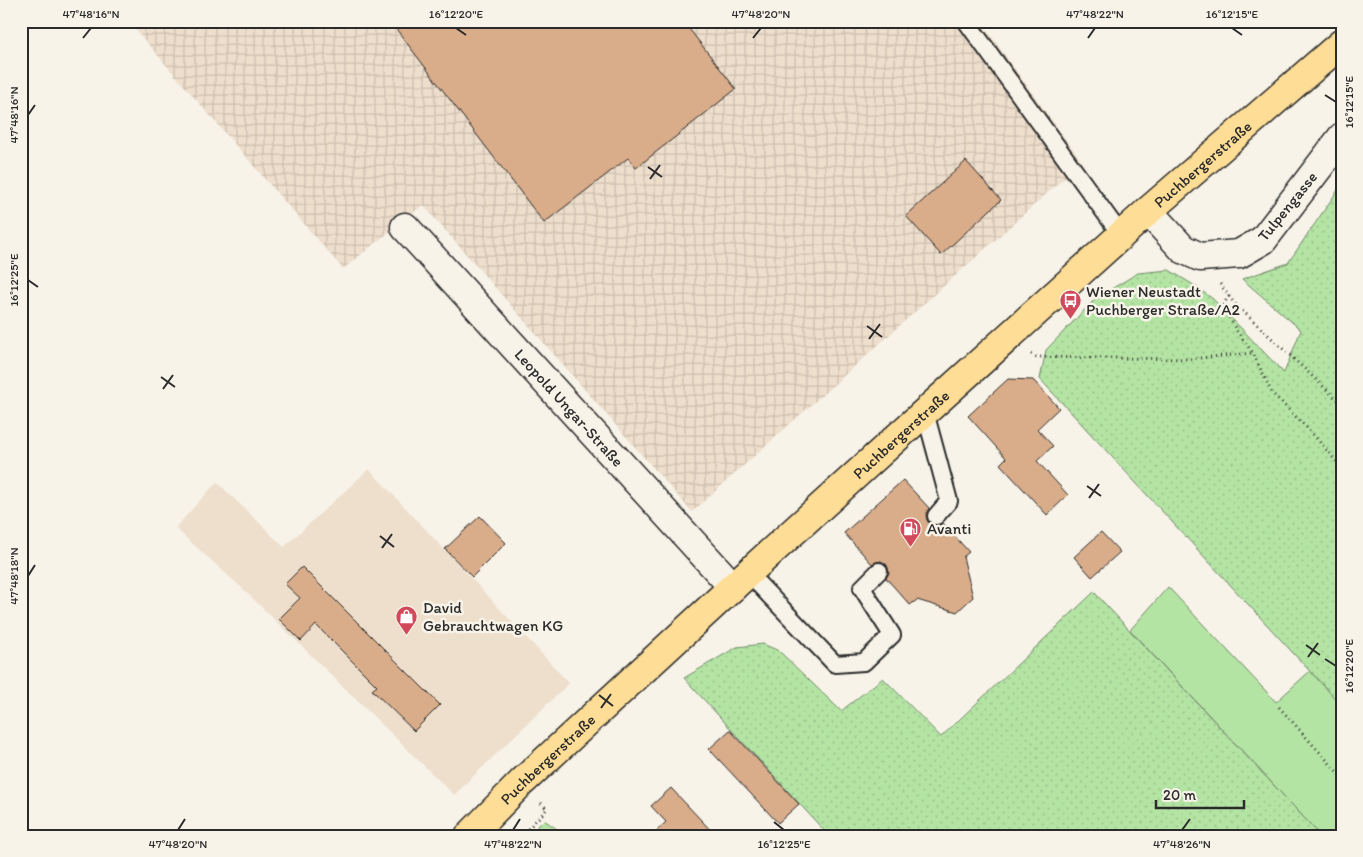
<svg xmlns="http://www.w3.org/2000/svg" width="1363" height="857" font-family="Itim,sans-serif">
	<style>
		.built { fill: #eedecc }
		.industrial { fill: url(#industrial-grid) }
		.grass { fill: url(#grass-dots); stroke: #708868 }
		.forest { fill: url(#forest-firs); stroke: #708868 }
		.garden { fill: #b4e4a4; stroke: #708868 }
		.building { fill: #d9ac8a; stroke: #2b2b2b }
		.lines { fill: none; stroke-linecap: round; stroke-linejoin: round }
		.service-casing { stroke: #2b2b2b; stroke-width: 20 }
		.minor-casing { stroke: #2b2b2b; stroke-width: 31 }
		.primary-casing { stroke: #2b2b2b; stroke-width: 31 }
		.path { stroke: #2b2b2b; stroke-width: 3; stroke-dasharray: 1 4; stroke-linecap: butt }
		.service { stroke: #f7f3e8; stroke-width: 16 }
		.minor { stroke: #f7f3e8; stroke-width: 28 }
		.primary { stroke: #fedd96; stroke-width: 28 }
		.ticks { fill: none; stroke: #2b2b2b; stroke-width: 2 }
		.labels { text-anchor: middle; stroke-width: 5; stroke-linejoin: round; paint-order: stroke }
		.street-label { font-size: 16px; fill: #2b2b2b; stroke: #f7f3e8 }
		.poi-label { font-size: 16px; fill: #2b2b2b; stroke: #f7f3e8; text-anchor: start }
		.neatline { fill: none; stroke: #2b2b2b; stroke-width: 2 }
		.ticks-label { font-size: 12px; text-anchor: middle; fill: #2b2b2b }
	</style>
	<defs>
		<pattern id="industrial-grid" width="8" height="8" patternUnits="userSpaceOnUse" patternTransform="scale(1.25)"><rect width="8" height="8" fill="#eedecc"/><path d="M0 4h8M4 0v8" fill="none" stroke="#ccbfaf"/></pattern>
		<pattern id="grass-dots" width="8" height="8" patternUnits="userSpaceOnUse" patternTransform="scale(1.25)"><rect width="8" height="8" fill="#b4e4a4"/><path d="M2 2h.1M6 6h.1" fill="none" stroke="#9bc48d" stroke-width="1.8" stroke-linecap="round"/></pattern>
		<pattern id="forest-firs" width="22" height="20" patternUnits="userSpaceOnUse" patternTransform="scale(1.25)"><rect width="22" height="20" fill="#b4e4a4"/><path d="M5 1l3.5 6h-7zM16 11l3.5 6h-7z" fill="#9bc48d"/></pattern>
	</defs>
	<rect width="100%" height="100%" fill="#f7f3e8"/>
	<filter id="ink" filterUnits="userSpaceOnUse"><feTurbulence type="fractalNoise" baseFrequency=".02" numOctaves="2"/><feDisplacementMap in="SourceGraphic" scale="10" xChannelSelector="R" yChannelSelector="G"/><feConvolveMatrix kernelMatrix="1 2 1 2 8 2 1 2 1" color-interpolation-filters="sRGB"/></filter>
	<g filter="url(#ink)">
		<polygon class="built" points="369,469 569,683 454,795 241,587 175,528 217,482 284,547"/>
		<polygon class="industrial" points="128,21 980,21 1082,162 692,512 423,205 343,269"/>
		<g class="grass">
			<polygon points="1342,184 1342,706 1040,379 1046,350 1096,298 1138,273 1169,270 1192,284 1213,299 1284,373 1301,330 1242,279 1288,263"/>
			<polygon points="1094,592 1321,836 829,836 684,678 737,647 763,644 779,651 841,711 883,678 941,737"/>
		</g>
		<polygon class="forest" points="544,820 567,836 528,836"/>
		<polygon class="garden" points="1168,587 1276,702 1310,671 1342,706 1342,836 1321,836 1130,630"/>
		<g class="building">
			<polygon points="390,21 683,21 736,89 636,168 628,158 544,223"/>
			<polygon points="966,161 1001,200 941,255 906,216"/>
			<polygon points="1008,379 1033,380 1059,408 1037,429 1053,446 1037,461 1068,495 1047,515 1000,464 1006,458 968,416"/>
			<polygon points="903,480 929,508 926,515 927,520 929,523 935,526 939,526 943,523 969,552 963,557 973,597 957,612 917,600 910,605 886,578 889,573 888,568 886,564 881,561 876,562 872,564 844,533"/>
			<polygon points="480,516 506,543 472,577 445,549"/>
			<polygon points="1101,532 1120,552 1092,577 1074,557"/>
			<polygon points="302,567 440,705 414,731 372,690 377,686 316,625 301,641 279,619 300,598 285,584"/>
			<polygon points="730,730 799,804 778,823 709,749"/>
			<polygon points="671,788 716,836 651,836 666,822 651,806"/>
		</g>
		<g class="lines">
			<defs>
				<g id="service">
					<polyline points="966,21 1121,235"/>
					<polyline points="925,412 949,501 936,516"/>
					<polyline points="748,573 835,664 864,662 892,635 862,588 879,571"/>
				</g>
				<g id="minor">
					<polyline points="1148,211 1183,249 1200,257 1239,254 1263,240 1342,137"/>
					<path id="s1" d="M405,227l328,360"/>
				</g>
				<g id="primary">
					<path id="s2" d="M469,836l53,-54 226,-209 177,-161 223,-201 194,-168"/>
				</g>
			</defs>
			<use href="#service" class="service-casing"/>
			<use href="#minor" class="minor-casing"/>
			<use href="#primary" class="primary-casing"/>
			<g class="path">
				<polyline points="1220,284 1234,303 1342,404"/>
				<polyline points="1229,296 1223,305 1236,330 1253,353 1272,393 1310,431 1342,468"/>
				<polyline points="1031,354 1036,357 1190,359 1253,353"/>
				<polyline points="1279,707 1342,777"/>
				<polyline points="521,836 547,809 541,803"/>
			</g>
			<use href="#service" class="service"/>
			<use href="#minor" class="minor"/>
			<use href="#primary" class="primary"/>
		</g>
	</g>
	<path class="ticks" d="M456,28l10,7M1232,28l10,7M83,38l8,-10M753,38l8,-10M1088,38l7,-10M1325,95l11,7M28,115l7,-10M648,167l14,10M650,179l10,-14M28,280l10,7M867,326l15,11M869,339l11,-15M161,377l14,10M163,389l10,-14M1087,486l14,10M1089,498l10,-14M380,536l14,11M382,548l10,-14M28,576l7,-11M1306,645l14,10M1308,657l10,-14M1325,659l11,7M599,695l14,11M601,708l10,-14M774,822l10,8M178,830l7,-11M513,830l7,-11M1182,830l8,-11"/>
	<defs>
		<symbol id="bus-pin" viewBox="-11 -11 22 30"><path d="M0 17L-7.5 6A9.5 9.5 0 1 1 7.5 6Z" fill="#d1495b" stroke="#f7f3e8"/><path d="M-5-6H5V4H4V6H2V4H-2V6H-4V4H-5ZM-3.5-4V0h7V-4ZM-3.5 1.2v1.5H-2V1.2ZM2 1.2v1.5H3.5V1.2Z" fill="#fff"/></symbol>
		<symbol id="fuel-pin" viewBox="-11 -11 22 30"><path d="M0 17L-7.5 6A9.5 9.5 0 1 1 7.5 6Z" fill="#d1495b" stroke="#f7f3e8"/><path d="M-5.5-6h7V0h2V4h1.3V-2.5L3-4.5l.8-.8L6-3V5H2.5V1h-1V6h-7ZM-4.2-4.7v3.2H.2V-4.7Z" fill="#fff"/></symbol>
		<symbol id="shop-pin" viewBox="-11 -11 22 30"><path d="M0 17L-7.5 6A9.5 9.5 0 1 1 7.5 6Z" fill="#d1495b" stroke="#f7f3e8"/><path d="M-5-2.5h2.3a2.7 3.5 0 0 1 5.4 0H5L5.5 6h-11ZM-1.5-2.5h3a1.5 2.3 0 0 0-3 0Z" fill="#fff"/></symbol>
	</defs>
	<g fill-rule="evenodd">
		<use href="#bus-pin" x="1058" y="288" width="25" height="34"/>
		<use href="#fuel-pin" x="898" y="516" width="25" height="34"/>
		<use href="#shop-pin" x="394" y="604" width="25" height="34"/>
	</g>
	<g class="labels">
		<g class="street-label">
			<text dy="6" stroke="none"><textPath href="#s2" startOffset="995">Puchbergerstraße</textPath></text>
			<text transform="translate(1287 206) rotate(-51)" y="6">Tulpengasse</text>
			<text dy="6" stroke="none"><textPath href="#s1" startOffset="244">Leopold Ungar-Straße</textPath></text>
			<text dy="6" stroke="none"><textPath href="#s2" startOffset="590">Puchbergerstraße</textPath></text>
			<text dy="6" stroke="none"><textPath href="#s2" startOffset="110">Puchbergerstraße</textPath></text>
		</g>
		<g class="poi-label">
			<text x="1086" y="297">Wiener Neustadt<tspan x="1086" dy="18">Puchberger Straße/A2</tspan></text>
			<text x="927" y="534">Avanti</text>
			<text x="423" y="613">David<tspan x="423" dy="18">Gebrauchtwagen KG</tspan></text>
		</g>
	</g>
	<rect width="1363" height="857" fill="none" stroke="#f7f3e8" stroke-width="55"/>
	<path d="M1156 800v8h88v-8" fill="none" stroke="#2b2b2b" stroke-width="2.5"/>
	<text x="1163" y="800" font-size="15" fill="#2b2b2b" stroke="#f7f3e8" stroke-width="4" paint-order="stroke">20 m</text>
	<rect x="28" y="28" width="1308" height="802" class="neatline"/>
	<g class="ticks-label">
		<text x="91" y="18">47°48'16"N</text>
		<text x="456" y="18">16°12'20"E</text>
		<text x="761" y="18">47°48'20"N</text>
		<text x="1095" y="18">47°48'22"N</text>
		<text x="1232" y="18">16°12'15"E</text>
		<text transform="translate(1349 102) rotate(-90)" y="4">16°12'15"E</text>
		<text transform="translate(14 115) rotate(-90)" y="4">47°48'16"N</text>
		<text transform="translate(14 280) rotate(-90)" y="4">16°12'25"E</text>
		<text transform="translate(14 576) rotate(-90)" y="4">47°48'18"N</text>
		<text transform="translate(1349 666) rotate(-90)" y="4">16°12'20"E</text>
		<text x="178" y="848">47°48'20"N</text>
		<text x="513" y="848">47°48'22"N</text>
		<text x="784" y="848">16°12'25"E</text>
		<text x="1182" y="848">47°48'26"N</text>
	</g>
</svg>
